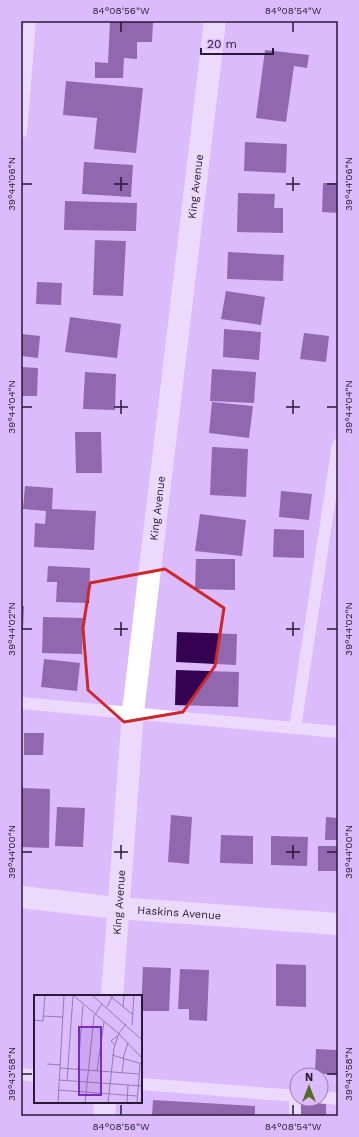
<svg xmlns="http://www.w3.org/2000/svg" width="359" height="1137" font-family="'Work Sans',sans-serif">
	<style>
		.building { fill: #350152 }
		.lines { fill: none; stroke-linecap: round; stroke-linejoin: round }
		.service { stroke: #fff; stroke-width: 12 }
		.minor { stroke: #fff; stroke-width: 22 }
		.marked { fill: none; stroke: #cd2729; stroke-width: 3; stroke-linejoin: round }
		.ticks { fill: none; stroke: #271a33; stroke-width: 1.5 }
		.labels { text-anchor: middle; stroke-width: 4; stroke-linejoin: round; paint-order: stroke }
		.street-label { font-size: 11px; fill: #271a33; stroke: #dcbbfc }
		.inset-road { fill: none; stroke: #947bac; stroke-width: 1 }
		.view { fill: #7b2cbf; fill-opacity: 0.15; stroke: #7b2cbf; stroke-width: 2 }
		.inset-edge { fill: none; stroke: #271a33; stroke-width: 2 }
		.neatline { fill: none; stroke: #271a33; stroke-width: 1.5 }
		.ticks-label { font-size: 10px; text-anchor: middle; fill: #271a33 }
	</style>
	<rect width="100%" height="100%" fill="#dcbbfc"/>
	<g class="building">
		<polygon points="110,21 153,21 152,42 137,42 137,59 124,58 123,78 95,78 95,62 108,63"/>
		<polygon points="265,50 309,55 307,68 294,66 286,122 256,118"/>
		<polygon points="66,81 143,88 136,153 94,149 97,118 63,115"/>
		<polygon points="245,142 287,144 286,173 244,171"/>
		<polygon points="84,162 133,165 131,197 82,194"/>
		<polygon points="323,183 338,183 338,213 322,212"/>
		<polygon points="238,193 275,194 274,208 283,208 283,233 237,232"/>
		<polygon points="65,201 137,203 136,231 64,230"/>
		<polygon points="95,240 126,241 123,296 93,295"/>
		<polygon points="228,252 284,255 283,281 227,279"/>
		<polygon points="37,282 62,283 61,305 36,304"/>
		<polygon points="226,291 265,297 261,325 221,319"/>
		<polygon points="70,317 121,324 117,358 65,352"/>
		<polygon points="224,329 261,332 259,360 223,357"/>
		<polygon points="304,333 329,336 326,362 300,359"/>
		<polygon points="21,334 40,336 38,358 21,356"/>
		<polygon points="21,367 38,368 37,396 21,396"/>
		<polygon points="212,369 256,372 254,403 210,401"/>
		<polygon points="85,372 116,374 115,410 83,409"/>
		<polygon points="212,402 253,406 249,438 209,433"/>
		<polygon points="75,432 101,432 102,473 76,473"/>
		<polygon points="212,447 248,449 246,497 210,495"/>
		<polygon points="25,486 53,488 52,509 96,511 94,550 34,547 35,523 45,524 46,511 23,509"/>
		<polygon points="281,491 312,494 309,520 279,517"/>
		<polygon points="200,514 246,520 242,556 195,551"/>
		<polygon points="274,529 304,530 304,558 273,557"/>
		<polygon points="196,559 235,559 235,590 195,589"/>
		<polygon points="48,566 90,568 89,603 56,602 57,582 47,582"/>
		<polygon points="21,606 24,606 23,628 21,628"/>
		<polygon points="43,617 83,618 82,654 42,653"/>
		<polygon points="177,632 237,634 236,665 176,662"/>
		<polygon points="44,659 80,663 77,691 41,687"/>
		<polygon points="176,670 239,672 238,707 175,705"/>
		<polygon points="24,733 44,733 43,755 24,755"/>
		<polygon points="22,788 50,789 49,848 21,847"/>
		<polygon points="57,807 85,808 83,847 55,846"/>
		<polygon points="171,815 192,817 189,864 168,862"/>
		<polygon points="326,817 338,818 338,840 325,840"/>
		<polygon points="221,835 253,836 253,864 220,863"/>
		<polygon points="271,836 308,837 307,866 271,865"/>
		<rect x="318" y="846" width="20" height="25"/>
		<polygon points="276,964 306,965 306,1007 276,1006"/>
		<polygon points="143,967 171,968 169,1011 141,1011"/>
		<polygon points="180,969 209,970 207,1021 189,1020 189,1009 178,1009"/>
		<polygon points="316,1049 338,1050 338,1075 315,1073"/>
		<polygon points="153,1100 255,1106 255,1116 152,1116"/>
		<polygon points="301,1102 326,1104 326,1116 300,1116"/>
	</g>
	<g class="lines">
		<g class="service">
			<polyline points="21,132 30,21"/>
			<polyline points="21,703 338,732"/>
			<polyline points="295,728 338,445"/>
			<polyline points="21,1074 35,1076"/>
			<polyline points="141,1084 297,1096"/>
			<polyline points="321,1097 338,1099"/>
			<polyline points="295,1116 295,1096"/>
		</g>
		<g class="minor">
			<path id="s1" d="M21,897l96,11 221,16"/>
			<path id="s2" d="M112,996l21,-284 82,-691"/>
			<polyline points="104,1116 105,1102"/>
		</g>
	</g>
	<path d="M0 0H359V1137H0ZM165,569l59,39 -9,58 -32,46 -59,10 -36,-32 -5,-62 7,-45z" fill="#dcbbfc" fill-opacity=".55" fill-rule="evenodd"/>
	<path class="marked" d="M165,569l59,39 -9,58 -32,46 -59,10 -36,-32 -5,-62 7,-45z"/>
	<path class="ticks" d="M121,22v10M293,22v10M121,177v14M293,177v14M22,184h10M114,184h14M286,184h14M327,184h10M121,400v14M293,400v14M22,407h10M114,407h14M286,407h14M327,407h10M121,622v14M293,622v14M22,629h10M114,629h14M286,629h14M327,629h10M121,845v14M293,845v14M22,852h10M114,852h14M286,852h14M327,852h10M22,1074h10M327,1074h10M121,1105v10M293,1105v10"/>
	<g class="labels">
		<g class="street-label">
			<text dy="4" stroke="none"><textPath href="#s2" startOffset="814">King Avenue</textPath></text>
			<text dy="4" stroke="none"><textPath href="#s2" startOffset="490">King Avenue</textPath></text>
			<text dy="4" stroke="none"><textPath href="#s2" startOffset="94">King Avenue</textPath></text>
			<text dy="4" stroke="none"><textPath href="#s1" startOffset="159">Haskins Avenue</textPath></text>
		</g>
	</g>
	<g transform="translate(34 995)">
		<rect width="108" height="108" fill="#dcbbfc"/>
		<path class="inset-road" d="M39,0l45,38 24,25M58,0l50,45M75,0l23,19M73,12l6,-12M89,12l1,-12M9,21l20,1M0,25l9,1 2,-26M98,30l2,-30M81,50l-4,-4 6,-5M78,60l30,9M89,63l5,-15M13,69l13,1M26,73l79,6M44,74l5,-64M63,76l7,-49M88,78l2,-15M25,85l83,6M33,85l6,-84M24,95l79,6M24,108l6,-108M51,108l9,-87 8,-12M74,108l6,-55 5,-15 7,-9M93,108l1,-18M103,108l3,-39"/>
		<path class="view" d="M45,32h22v68h-22z"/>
		<rect width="108" height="108" class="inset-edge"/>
	</g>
	<rect width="359" height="1137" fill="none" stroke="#dcbbfc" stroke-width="44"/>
	<g transform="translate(309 1087)"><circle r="19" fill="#dcbbfc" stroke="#947bac"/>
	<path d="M0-3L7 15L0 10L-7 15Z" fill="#516e22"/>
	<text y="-6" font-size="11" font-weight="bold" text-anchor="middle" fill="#271a33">N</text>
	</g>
	<path d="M201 48v6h72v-6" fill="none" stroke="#271a33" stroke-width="2"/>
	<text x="207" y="48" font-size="12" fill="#271a33" stroke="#dcbbfc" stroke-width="3" paint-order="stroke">20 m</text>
	<rect x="22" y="22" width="315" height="1093" class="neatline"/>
	<g class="ticks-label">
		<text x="121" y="14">84°08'56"W</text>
		<text x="293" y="14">84°08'54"W</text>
		<text transform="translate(11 184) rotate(-90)" y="4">39°44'06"N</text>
		<text transform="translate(348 184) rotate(-90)" y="4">39°44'06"N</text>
		<text transform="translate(11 407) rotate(-90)" y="4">39°44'04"N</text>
		<text transform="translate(348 407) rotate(-90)" y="4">39°44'04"N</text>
		<text transform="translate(11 629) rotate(-90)" y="4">39°44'02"N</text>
		<text transform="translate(348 629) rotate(-90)" y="4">39°44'02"N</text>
		<text transform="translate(11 852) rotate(-90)" y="4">39°44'00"N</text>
		<text transform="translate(348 852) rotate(-90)" y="4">39°44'00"N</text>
		<text transform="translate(11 1074) rotate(-90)" y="4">39°43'58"N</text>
		<text transform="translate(348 1074) rotate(-90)" y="4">39°43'58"N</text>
		<text x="121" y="1130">84°08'56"W</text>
		<text x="293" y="1130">84°08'54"W</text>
	</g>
</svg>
